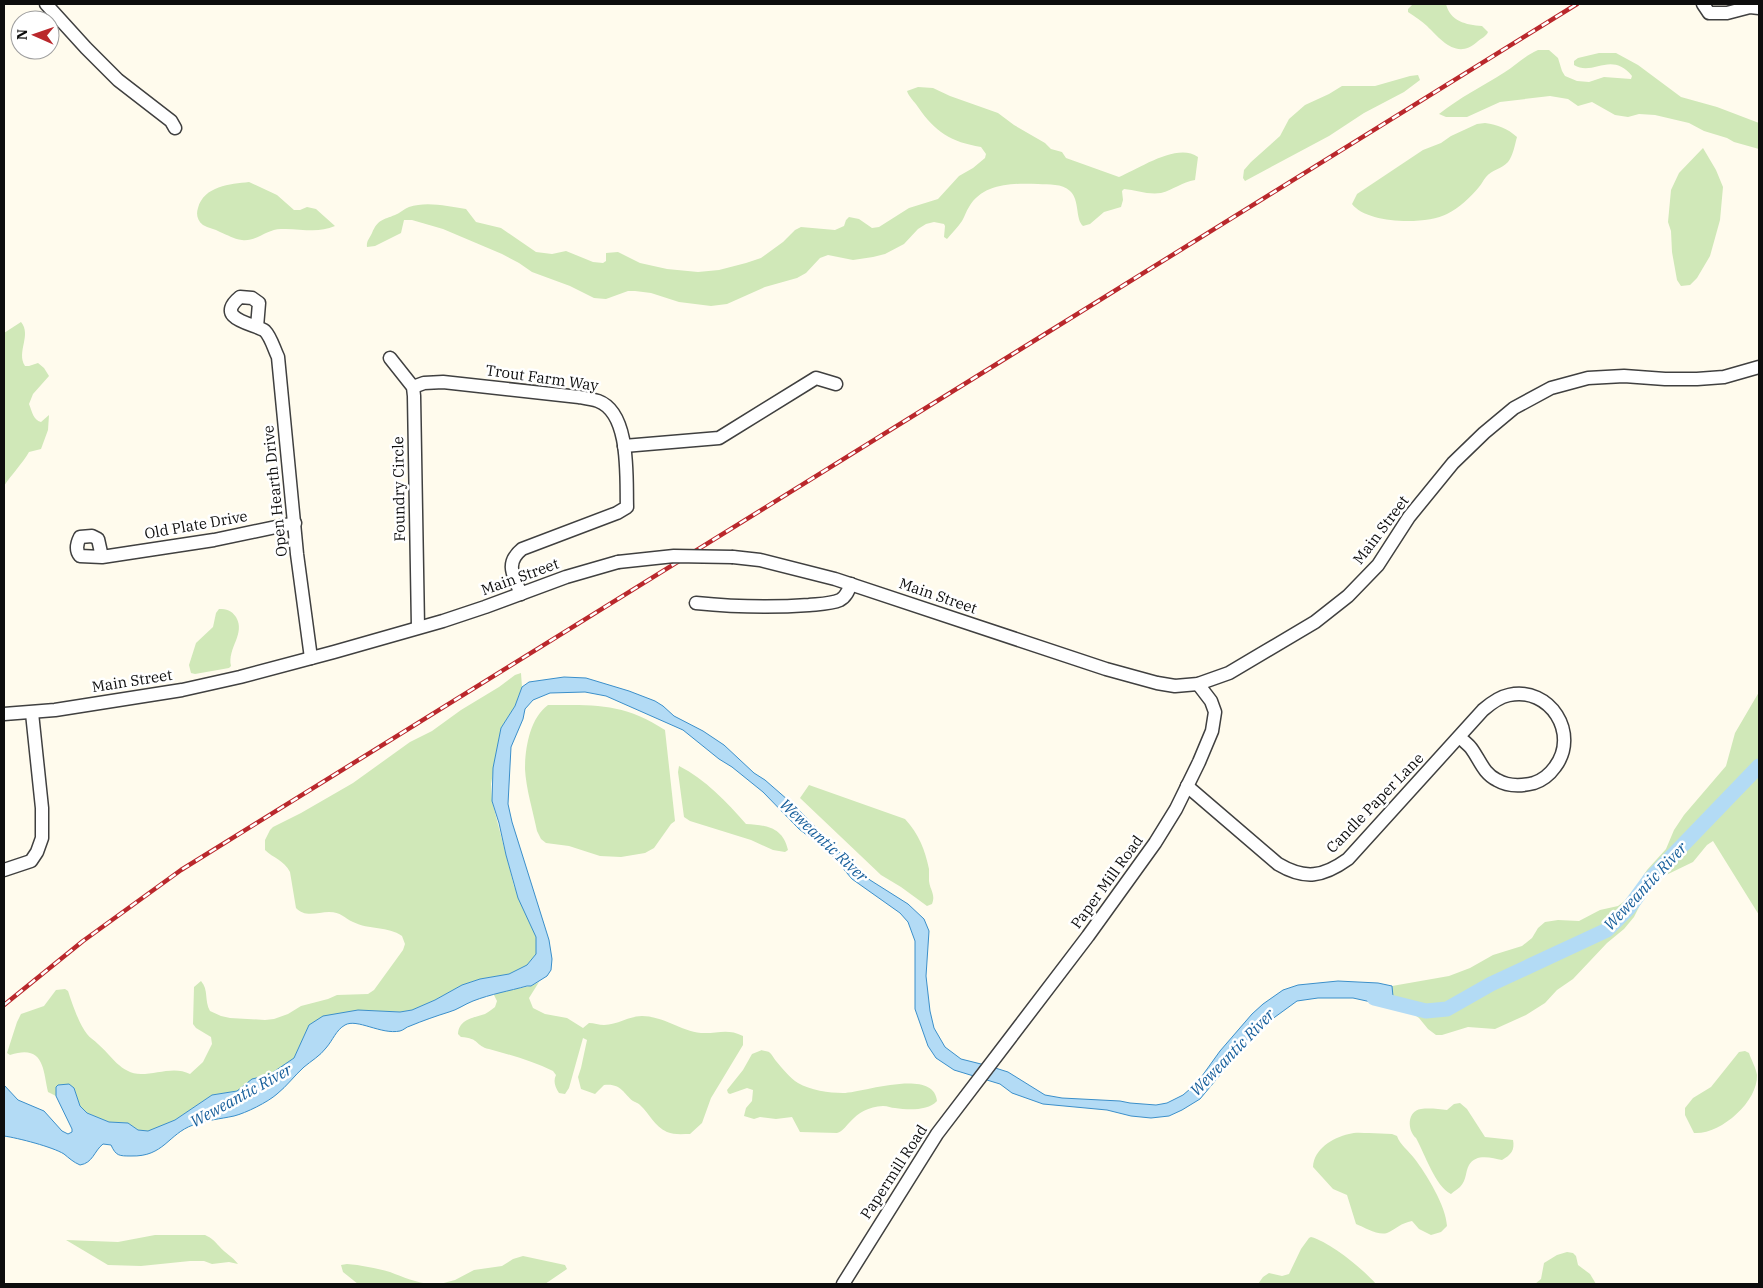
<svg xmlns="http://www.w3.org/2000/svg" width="1763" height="1288" font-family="'IBM Plex Serif',serif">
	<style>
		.green { fill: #d0e8b8 }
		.water { fill: #b3dbf5; stroke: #3b8fca }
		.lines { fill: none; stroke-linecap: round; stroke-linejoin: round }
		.river { stroke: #b3dbf5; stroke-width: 15 }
		.minor-casing { stroke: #404040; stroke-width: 15 }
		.minor { stroke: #fff; stroke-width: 12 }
		.rail-casing { stroke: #ba282c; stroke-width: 4.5 }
		.rail { stroke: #fff; stroke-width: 2.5; stroke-dasharray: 8; stroke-linecap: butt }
		.minor-bridge-casing { stroke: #404040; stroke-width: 15; stroke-linecap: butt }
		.minor-bridge { stroke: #fff; stroke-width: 12 }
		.labels { text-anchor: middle; stroke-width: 5; stroke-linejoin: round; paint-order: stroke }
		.street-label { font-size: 15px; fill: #0d0d0d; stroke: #fff }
		.water-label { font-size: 16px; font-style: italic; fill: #19609c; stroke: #fff }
	</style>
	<rect width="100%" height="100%" fill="#fffbed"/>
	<g class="green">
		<path d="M1413,4h33c4,17 20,21 36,22l6,6c-2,5 -7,6 -11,10 -20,18 -36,-2 -50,-16 -5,-5 -12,-9 -19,-14v-3z"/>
		<path d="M1538,50h11l9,8 4,13 3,5 12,5 12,1 15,-5 27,2 1,-3c-21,-26 -39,1 -58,-11v-4l4,-3 21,-5h17l22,12 43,32 36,10 42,16v26l-25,-7 -7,-4 -23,-7 -15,-8 -34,-8 -16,-1 -11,3 -13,-2 -23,-13 -14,4 -10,-7 -18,-3 -50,6 -33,15h-21l-7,-3c20,-16 44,-28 66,-42 11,-7 21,-17 33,-22z"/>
		<polygon points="1418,75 1420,80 1404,92 1364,113 1329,136 1245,181 1243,178 1244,170 1251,162 1280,136 1289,119 1305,105 1329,94 1342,86 1375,86 1410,76"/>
		<path d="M918,87l15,1 17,8 48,17 16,12 31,18 6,6 11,3 4,6 53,19c20,-8 58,-35 79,-20l-3,23c-13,2 -22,10 -34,13 -13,2 -25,-3 -37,-4l-2,2 1,9 -2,7 -17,5 -14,12 -7,2c-8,-7 -3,-26 -13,-35 -8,-8 -21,-6 -32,-7 -25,-1 -55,-1 -69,23 -3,4 -4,9 -7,14 -4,6 -10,12 -15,18l-3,-2 1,-11 -1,-2 -10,-2 -8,2 -8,5 -14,15 -19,10 -12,3 -20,3 -25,-5 -8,3 -14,15 -9,5 -32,9 -38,17 -16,2 -32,-4 -28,-9 -16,-2h-7l-22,8 -12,-1 -24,-12 -38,-14 -13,-9 -17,-9 -59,-25 -31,-9h-8l-3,13 -26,13 -8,1c-1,-6 3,-9 5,-14 6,-14 11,-13 23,-18 5,-2 9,-6 14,-8 17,-6 39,-1 57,2l10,13 25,6 35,24 16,2 14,-3 27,11 10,1 3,-2v-8l12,-1 22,11 27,6 31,3 21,-2 27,-7 15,-5 22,-16 12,-12 6,-3 34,3 9,-4 2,-6 3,-3 10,2 13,9 7,-1 30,-19 29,-9 21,-23 14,-8 12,-10 1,-4 -5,-7c-30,-5 -46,-15 -63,-40 -4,-6 -9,-10 -11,-16z"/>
		<path d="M1485,123c13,2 22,5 32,14 -2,7 -4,19 -9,25 -6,7 -17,8 -22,15 -3,3 -4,7 -7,10 -8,10 -20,21 -32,27 -21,11 -80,10 -95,-10l5,-10 66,-44 18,-7 10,-7 26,-12z"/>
		<polygon points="1703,148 1716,170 1723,187 1720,220 1710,256 1697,278 1690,285 1681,286 1677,280 1672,252 1671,231 1668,222 1671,190 1679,173"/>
		<path d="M249,182l28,13 17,15h6l7,-3 9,2 19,17c-18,8 -35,2 -54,3 -14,0 -25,13 -39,11 -9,-1 -14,-5 -22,-8 -5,-3 -12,-4 -17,-7 -6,-5 -7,-11 -5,-17 6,-22 32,-24 51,-26z"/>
		<path d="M21,322c11,13 -5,30 4,44h4l9,-3 6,5 5,8 -16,18 -4,10c3,7 4,16 12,18l8,-7 -1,15 -7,19 -12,3c-7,12 -17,22 -25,34v-153z"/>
		<path d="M219,609c8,0 12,1 17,8 10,17 -9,31 -5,49l-2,2 -34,6 -4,-1 -2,-8 7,-22 17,-16 3,-14z"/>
		<path d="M521,673l1,14 -7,19 -14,22 -10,56 1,17 22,85 22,51v17l-9,11 -18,9 -29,5 -18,6 -27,15 -23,10 -12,2 -42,-2 -49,15 -15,33 -25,17 -17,4 -15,12 -25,4 -37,25 -27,12 -10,-2 -10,-7 -19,-1 -22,-9 -7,-7 -6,-18 -18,-1v9l-8,-4c-5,-23 -4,-48 -38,-37l-3,-2 10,-31 4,-8 23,-8 12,-16 9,-1 3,2c4,12 11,33 19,43 3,4 7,6 11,10 13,11 23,30 43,30 16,0 34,-8 49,0l13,-12 9,-18 -1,-7 -15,-9 -3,-4 1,-37 7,-6c8,9 3,20 9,30l11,5 9,2 35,2 9,-1 14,-5 13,-8 27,-7 9,-4 31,-1 6,-4 29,-40 2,-6 -3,-8c-14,-10 -33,-6 -49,-14 -9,-4 -12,-10 -24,-10 -11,0 -24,6 -33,-4l-6,-36c-6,-12 -17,-14 -25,-22v-10l5,-10 3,-3 28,-14 52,-30 57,-41 22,-11 29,-21 38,-23 16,-12z"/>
		<polygon points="1759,692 1759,915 1713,841 1707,845 1693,862 1662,877 1653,885 1644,897 1634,917 1624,929 1607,943 1573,979 1557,990 1545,1003 1526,1015 1495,1029 1468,1027 1442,1035 1436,1035 1428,1029 1419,1018 1409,1011 1394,1007 1392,986 1449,976 1470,968 1493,955 1522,946 1532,938 1538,928 1545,922 1558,920 1579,921 1600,910 1618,906 1626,900 1631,895 1647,870 1666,849 1674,830 1684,815 1726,766 1735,733"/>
		<path d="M548,705c47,0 76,-2 117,25l10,91 -4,3 -17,24 -9,5 -24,4 -21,-1 -31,-10 -23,-3 -5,-4 -4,-8c-4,-20 -11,-42 -12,-62 0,-21 5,-51 23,-64z"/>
		<path d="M679,766c26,13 48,36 67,58 20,1 37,3 42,26l-3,2 -12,-2 -22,-10 -61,-19 -6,-4 -6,-45z"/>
		<path d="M809,785l96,34c14,15 20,31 24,50 0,4 0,8 0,12 1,9 7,14 3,23l-5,2 -26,-19 -20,-12 -81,-77z"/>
		<path d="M539,982l-10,16 4,10 12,6 22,4 16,10 6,-5c5,0 10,2 15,2 13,0 25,-9 38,-9 21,0 39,15 59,17 16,1 26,-5 42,3v9l-32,53 -9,25 -12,11c-8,0 -16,1 -23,-2 -13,-6 -17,-18 -27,-27 -3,-3 -4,-2 -7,-4 -10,-8 -12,-18 -29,-16l-9,9 -14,-5 -3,-12 3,-9 6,-28 -4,-2 -14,50 -4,6 -6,-1c-4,-6 -6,-12 -3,-18l-3,-4c-20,-10 -42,-16 -64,-22 -14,-3 -9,-11 -28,-12l-3,-3c1,-15 15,-16 27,-20 4,-2 7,-5 10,-7l2,-6 -3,-6 5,-3 32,-6z"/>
		<path d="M762,1050c0,1 6,1 7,2 3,2 5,7 7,9 6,7 14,17 22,22 12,7 31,10 45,10 19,0 91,-26 94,8 -9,10 -29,9 -42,7 -4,0 -7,-2 -12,-2 -15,1 -24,6 -34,17 -4,4 -6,8 -12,10l-37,-1 -8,-15 -16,2 -16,-2 -6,2 -10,-3 2,-8 6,-7 1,-11 -6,-2 -17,6 -2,-1 -1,-3 16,-20 9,-16z"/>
		<path d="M1745,1051l4,2c2,6 7,15 8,22 1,27 -37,60 -63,58l-9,-18v-7l8,-10 18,-11 28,-35z"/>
		<path d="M1460,1103l7,6 18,28 28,3c2,10 -2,15 -11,20 -10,-2 -26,-7 -33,5 -4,7 -2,15 -9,22 -2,2 -6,4 -9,7 -16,-8 -26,-40 -35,-56 -9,-8 -9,-27 5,-29 8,-1 18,0 26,1l7,-6z"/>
		<path d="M1369,1133l23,1 5,2c3,9 12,15 17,22 13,17 32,48 33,68l-6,6 -10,3 -12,-6 -7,-8c-11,2 -16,8 -25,12 -9,3 -23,-6 -31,-9l-9,-29 -14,-6 -20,-22c1,-18 19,-29 36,-33 6,-2 14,-1 20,-1z"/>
		<path d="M155,1235h50c7,3 9,6 14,11 6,7 13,10 19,18l-9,-2 -17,2 -8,-3h-14l-49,5 -33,-1 -42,-25 52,2z"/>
		<path d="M1311,1237c19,5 52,32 65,47h-118l5,-7 6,-4 13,3 7,-2 12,-25 8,-11z"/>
		<polygon points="1567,1252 1573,1253 1576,1256 1578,1265 1590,1274 1596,1284 1535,1284 1541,1279 1544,1263 1557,1255"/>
		<polygon points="523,1256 565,1265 567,1269 545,1284 440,1284 455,1280 474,1270 502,1266 513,1259"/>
		<path d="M347,1264c13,1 29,4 43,8 13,5 26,11 42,12h-74l-15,-12 -2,-7z"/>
	</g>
	<path class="water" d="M564,677l22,1 43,13 26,10 8,5 11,10 29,15 21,14 30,28 11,7 31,27 47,49 27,24 38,24 16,15 5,12 -3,45 4,35 4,17 11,19 16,12 28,7 19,6 37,23 17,3 58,3 10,2 26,2 11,-2 16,-8 14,-12 23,-32 32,-37 11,-10 20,-14 15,-5 40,-4 40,2 14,3 2,21 -41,-9h-35l-21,3 -22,16 -30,28 -45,54 -18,11 -13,6 -18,2 -20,-2 -24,-6 -64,-6 -31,-11 -12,-9 -46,-14 -18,-12 -8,-12 -13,-37v-68l-7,-19 -8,-9 -48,-34 -22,-26 -31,-24 -36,-37 -31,-25 -13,-8 -36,-29 -77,-34 -21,-4 -35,1 -17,7 -8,9 -2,10 -12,28 -3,57 4,18 37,118 3,19 -1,11 -4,6 -16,10h-4c-18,5 -36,8 -54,15 -8,3 -16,9 -24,11 -13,4 -27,9 -39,14 -4,1 -6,4 -10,5 -19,4 -43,-13 -55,-6 -9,5 -12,15 -19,23 -6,8 -15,13 -22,19 -10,9 -17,19 -27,27 -9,8 -31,19 -43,22 -14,3 -27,4 -41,9 -25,9 -29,32 -62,31 -12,0 -15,0 -20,-11l-8,-1c-9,7 -10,19 -23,21 -7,-3 -11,-7 -16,-11 -11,-7 -46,-16 -60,-18v-51l14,15 26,11 18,20 6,3 4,-2v-3l-16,-33v-9l2,-2 11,-1 5,4 6,18 7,7 22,9 19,1 10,7 10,1 27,-11 37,-25 25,-4 15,-12 17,-4 25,-17 15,-33 14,-9 35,-6 42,2 12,-2 23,-10 27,-15 18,-6 29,-5 18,-9 9,-11v-17l-18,-39 -12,-43 -7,-32 -7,-22 1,-33 8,-40 14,-22 7,-19 7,-5z"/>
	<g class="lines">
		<polyline class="river" points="1374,998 1426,1011 1447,1009 1491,984 1607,930 1628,909 1650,879 1759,766"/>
		<defs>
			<g id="minor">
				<polyline points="46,4 86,48 118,80 171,121 175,128"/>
				<polyline points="1703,4 1709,13 1727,13 1750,7 1759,8"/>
				<path d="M257,327l2,-24 -7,-5 -12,-1c-28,23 17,27 25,34 6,6 9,18 13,26l19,197 14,104"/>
				<polyline points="390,358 413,387 414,396 418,627"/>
				<path d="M413,387l11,-4 19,-1 136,15c6,1 13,2 19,4 33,12 28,78 29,106l-10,6 -95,36c-18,15 -8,27 -1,45"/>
				<polyline points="624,446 719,438 816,378 836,384"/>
				<path d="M102,557l-22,-1c-5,-6 -3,-13 0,-19l12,-1 6,3 4,18 112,-17 81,-17"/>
				<polyline points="733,557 760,560 835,579 1106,669 1157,683 1175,686 1198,684 1229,673 1261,654 1315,622 1348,596 1378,565 1409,517 1453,463 1484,433 1514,408 1551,388 1588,378 1624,376 1665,379 1697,379 1724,377 1759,367"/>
				<path d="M696,603c40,4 73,5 113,2 10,-1 22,-1 31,-5 6,-3 8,-9 11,-16"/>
				<polyline points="4,714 55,710 182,690 240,677 334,652 443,621 485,607 566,577 618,562"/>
				<path d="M1187,786l91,78c27,16 45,13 70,-5l135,-149c8,-7 16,-13 26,-15 41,-9 71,39 46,72 -5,7 -12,13 -21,16 -12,3 -25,4 -37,-3 -14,-7 -17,-20 -26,-32 -3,-4 -8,-7 -11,-11"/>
				<polyline points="4,870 31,861 37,852 42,838 42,808 32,713"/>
				<polyline points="843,1284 937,1134 1088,936 1155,843 1176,809 1199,762 1212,731 1215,712 1211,701 1198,684"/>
			</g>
		</defs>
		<use href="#minor" class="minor-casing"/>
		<use href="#minor" class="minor"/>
		<defs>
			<polyline id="rail" points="4,1005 83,941 181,870 1577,4"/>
		</defs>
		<use href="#rail" class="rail-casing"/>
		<use href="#rail" class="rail"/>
		<defs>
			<polyline id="minor-bridge" points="618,562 674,556 733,557"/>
		</defs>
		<use href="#minor-bridge" class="minor-bridge-casing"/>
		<use href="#minor-bridge" class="minor-bridge"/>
	</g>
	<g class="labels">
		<g class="street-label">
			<text transform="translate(542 378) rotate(8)" y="5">Trout Farm Way</text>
			<text transform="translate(399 489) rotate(-91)" y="5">Foundry Circle</text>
			<text transform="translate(275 491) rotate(-96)" y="5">Open Hearth Drive</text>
			<text transform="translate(196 525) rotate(-10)" y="5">Old Plate Drive</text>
			<text transform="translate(1381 530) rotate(-53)" y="5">Main Street</text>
			<text transform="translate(520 577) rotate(-20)" y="5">Main Street</text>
			<text transform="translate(938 596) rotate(19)" y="5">Main Street</text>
			<text transform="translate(132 681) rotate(-9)" y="5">Main Street</text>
			<text transform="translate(1375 803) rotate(-46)" y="5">Candle Paper Lane</text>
			<text transform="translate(1107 882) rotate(-54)" y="5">Paper Mill Road</text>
			<text transform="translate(894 1172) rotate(-57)" y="5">Papermill Road</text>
		</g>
		<g class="water-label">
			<text transform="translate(824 840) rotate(43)" y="6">Weweantic River</text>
			<text transform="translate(1645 886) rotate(-47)" y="6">Weweantic River</text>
			<text transform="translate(1232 1052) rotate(-46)" y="6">Weweantic River</text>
			<text transform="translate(241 1095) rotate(-29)" y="6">Weweantic River</text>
		</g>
	</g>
	<rect width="1763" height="1288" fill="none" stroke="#0d0d0d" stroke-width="10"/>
	<g transform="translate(35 35) rotate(272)"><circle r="24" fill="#ffffff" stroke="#9e9e9e"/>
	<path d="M0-4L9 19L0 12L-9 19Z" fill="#ba282c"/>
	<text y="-8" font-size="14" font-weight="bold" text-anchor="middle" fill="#0d0d0d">N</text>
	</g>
</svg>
